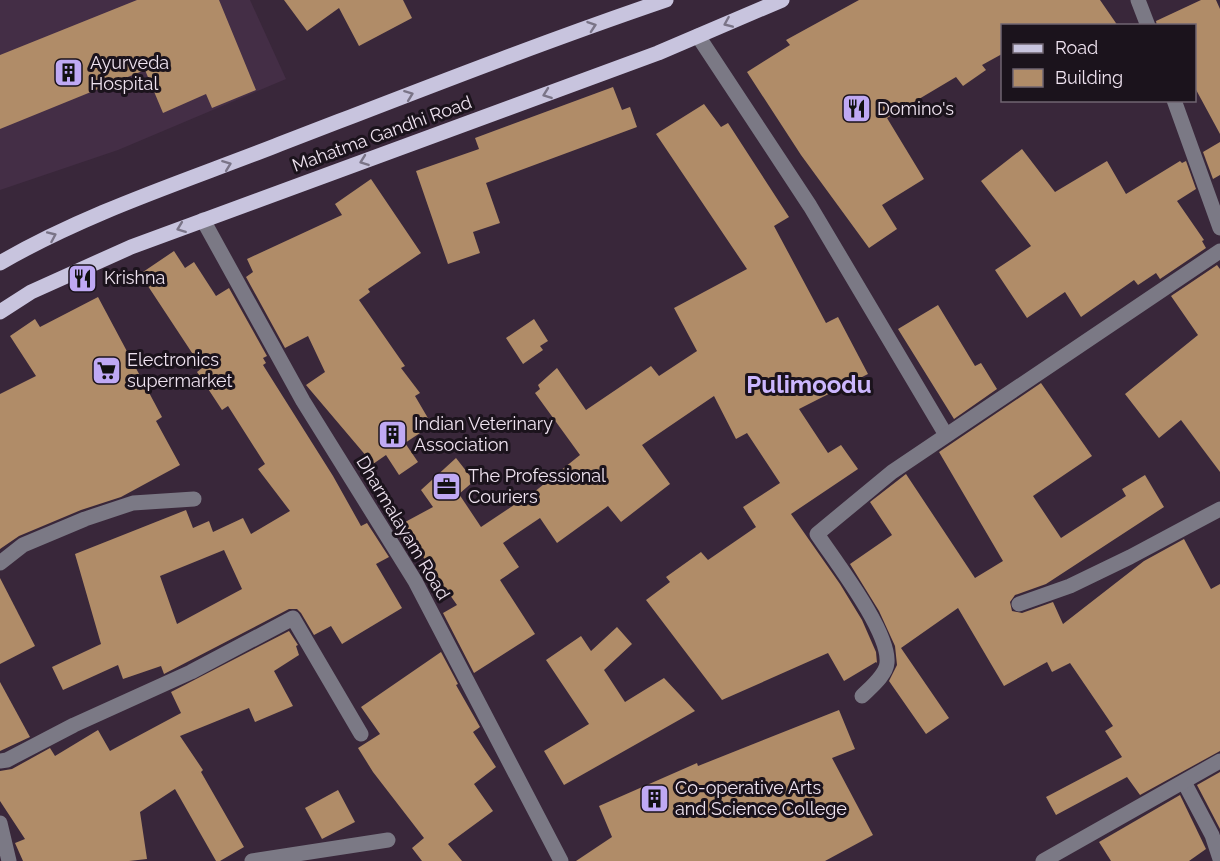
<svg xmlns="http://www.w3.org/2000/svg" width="1220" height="861" font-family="Raleway,sans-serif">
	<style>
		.built { fill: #442e46 }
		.building { fill: #b08c68; fill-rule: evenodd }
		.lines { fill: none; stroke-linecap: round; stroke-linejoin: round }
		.minor { stroke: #7b7985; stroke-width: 15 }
		.major { stroke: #c8c4de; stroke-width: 15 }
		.oneway { stroke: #7a7487 }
		.labels { text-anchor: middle; stroke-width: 6; stroke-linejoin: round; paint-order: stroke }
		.poi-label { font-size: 18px; fill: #efe3f0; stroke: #1b131c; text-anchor: start }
		.street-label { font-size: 18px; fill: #efe3f0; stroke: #1b131c }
		.district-label { font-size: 24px; font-weight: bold; fill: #ccb7fe; stroke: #1b131c }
	</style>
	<rect width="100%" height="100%" fill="#39273a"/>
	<polygon class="built" points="0,0 250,0 286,79 118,150 0,190"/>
	<g class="building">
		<polygon points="137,0 219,0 256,90 212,108 206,94 163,113 145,70 0,129 0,55"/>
		<polygon points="284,0 403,0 412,18 359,46 339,8 307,31"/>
		<polygon points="859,0 1100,0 1118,26 1002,26 1002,54 982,65 986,70 963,86 956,77 887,118 924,179 882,205 897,229 869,248 801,155 747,72 790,45 786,40"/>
		<polygon points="1201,0 1216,0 1220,9 1220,134 1194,86 1194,26 1157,26 1156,21"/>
		<polygon points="613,87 622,110 630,107 637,127 486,183 500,223 473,232 480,253 448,264 416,171 479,149 475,138"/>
		<polygon points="704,104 721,127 728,123 789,217 774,226 826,323 838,317 868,374 799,409 828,453 841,445 858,469 791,514 840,584 862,620 876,652 877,663 876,662 844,681 828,653 722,700 646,600 670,582 666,577 701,552 708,560 756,527 743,507 780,483 747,433 736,439 714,396 642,445 670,484 621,522 608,506 557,543 540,518 503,543 519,567 500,580 535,634 474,673 443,613 457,605 414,544 406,548 394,528 433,507 421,490 456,458 474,481 459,494 481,527 517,503 518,505 580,455 535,393 540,389 538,385 557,368 586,410 651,366 659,376 697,351 674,308 747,269 656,134"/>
		<polygon points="1220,142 1220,175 1213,179 1203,152"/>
		<polygon points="1022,149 1055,192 1107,161 1126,194 1180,161 1182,163 1186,161 1196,189 1177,201 1204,240 1202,241 1206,248 1160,279 1156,273 1138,285 1134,280 1081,317 1065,292 1027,318 995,270 1031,246 981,181"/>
		<polygon points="371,179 421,253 368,289 370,292 359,300 405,366 401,368 420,393 415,396 432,425 405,443 418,462 399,475 386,455 373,464 306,385 325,372 308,336 285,348 246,277 253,272 247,259 342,215 335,204"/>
		<path d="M174,251l11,17 9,-6 22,34 13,-8 38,68 -4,2 3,5 -3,2 70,111 28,50 6,-3 22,34 -13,7 26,44 -60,36 -11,-18 -17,9 -13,-22 -4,-4h-8l-125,65 -3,-8 -38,13 -5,-14 -55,25 -11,-23 49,-23 -26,-90 111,-44 7,18 16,-7 4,11 30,-14 8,16 39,-23 -32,-42 7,-5 -37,-58 -6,4 -25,-38 5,-4 -62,-94zM224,550l18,39 -65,35 -17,-48z"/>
		<polygon points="1217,265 1220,269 1220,472 1181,420 1159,438 1125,394 1198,335 1171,296"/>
		<polygon points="98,297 162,417 156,421 180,465 121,497 81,510 19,536 0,549 0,394 36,376 10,336 35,319 40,327"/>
		<polygon points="938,305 975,366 981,363 997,389 954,419 898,329"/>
		<polygon points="534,319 548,341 540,346 543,350 523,364 506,338"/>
		<polygon points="1041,383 1092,456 1033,496 1061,538 1126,496 1122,489 1145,475 1164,507 1046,584 1015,595 1010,602 1012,611 1022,613 1053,602 1063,624 1144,561 1184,539 1211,589 1220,584 1220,751 1140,795 1127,777 1056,815 1046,797 1122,757 1105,731 1113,726 1070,663 1052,672 1047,662 1004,686 958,608 901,648 949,718 926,734 889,681 897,665 895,646 879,611 850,564 892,535 870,502 906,474 975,578 1003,561 939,452"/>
		<polygon points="0,578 35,646 0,664"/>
		<polygon points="617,627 632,644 604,670 625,702 664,678 695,711 564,785 544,751 589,724 546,660 581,636 591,651"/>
		<polygon points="289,631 298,645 296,646 299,655 274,671 293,706 255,722 249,708 180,736 203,770 201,772 244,847 220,861 216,861 175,789 140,812 147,859 129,861 23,861 15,843 25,839 0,801 0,771 12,769 50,748 55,756 98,730 110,751 181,713 171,692"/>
		<polygon points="441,652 458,684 456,685 480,727 473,732 496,767 474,784 493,811 448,844 462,861 422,861 412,848 424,838 373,772 358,748 380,734 361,707"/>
		<polygon points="0,682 30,737 0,751"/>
		<polygon points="839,710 855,749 832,758 873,835 825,861 576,861 612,837 599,806 697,763 698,766"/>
		<polygon points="1220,772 1220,829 1197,785"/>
		<polygon points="338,790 355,822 322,839 305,808"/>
		<polygon points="1180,795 1206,849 1189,861 1111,861 1099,842"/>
	</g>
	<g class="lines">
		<g class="minor">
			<polyline points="1138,0 1148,26"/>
			<polyline points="698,36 810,206 946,435"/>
			<polyline points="1174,100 1220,228"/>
			<polyline points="203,220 303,401 415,581 561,861"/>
			<polyline points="0,563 23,545 85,519 133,503 194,499"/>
			<polyline points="1019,604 1070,586 1130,557 1220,509"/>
			<path d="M862,696c9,-9 24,-21 25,-33 3,-31 -52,-102 -70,-129l75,-62 328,-221"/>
			<polyline points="0,761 7,760 74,725 191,672 293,618 361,734"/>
			<polyline points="1184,782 1212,835 1220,859"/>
			<polyline points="0,823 9,861"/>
			<polyline points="252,861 388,840"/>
			<polyline points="1043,861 1220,761"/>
		</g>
		<g class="major">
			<path d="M0,263c86,-50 183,-81 275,-117 130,-50 259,-101 391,-146"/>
			<polyline points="0,312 31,292 131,247 658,53 782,0"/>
		</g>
	</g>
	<defs><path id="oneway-chevron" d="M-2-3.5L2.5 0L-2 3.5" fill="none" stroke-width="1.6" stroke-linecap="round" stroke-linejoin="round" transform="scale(1.5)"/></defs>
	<g class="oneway">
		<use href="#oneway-chevron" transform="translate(728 23) rotate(157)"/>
		<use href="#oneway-chevron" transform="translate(592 26) rotate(-19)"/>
		<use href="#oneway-chevron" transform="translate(547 94) rotate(160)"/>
		<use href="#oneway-chevron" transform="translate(409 95) rotate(-21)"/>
		<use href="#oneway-chevron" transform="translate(364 161) rotate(160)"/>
		<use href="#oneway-chevron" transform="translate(227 165) rotate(-21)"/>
		<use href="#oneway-chevron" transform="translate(181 228) rotate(159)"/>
		<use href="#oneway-chevron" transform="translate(52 236) rotate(-24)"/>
	</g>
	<defs>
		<symbol id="building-square" viewBox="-11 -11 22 22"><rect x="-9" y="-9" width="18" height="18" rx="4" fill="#bfa9f4" stroke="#1b131c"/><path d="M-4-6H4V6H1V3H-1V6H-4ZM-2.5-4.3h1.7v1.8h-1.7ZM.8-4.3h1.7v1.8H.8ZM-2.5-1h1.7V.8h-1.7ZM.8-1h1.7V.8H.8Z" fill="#111"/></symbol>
		<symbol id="restaurant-square" viewBox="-11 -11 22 22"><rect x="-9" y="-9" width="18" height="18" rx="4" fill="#bfa9f4" stroke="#1b131c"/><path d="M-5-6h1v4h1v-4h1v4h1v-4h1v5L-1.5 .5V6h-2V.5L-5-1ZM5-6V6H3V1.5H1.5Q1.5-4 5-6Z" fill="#111"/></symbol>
		<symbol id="supermarket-square" viewBox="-11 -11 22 22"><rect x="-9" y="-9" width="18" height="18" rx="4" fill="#bfa9f4" stroke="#1b131c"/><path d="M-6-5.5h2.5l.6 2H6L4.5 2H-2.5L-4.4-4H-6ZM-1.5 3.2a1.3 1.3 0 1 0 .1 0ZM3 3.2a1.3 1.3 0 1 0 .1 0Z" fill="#111"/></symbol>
		<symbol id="office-square" viewBox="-11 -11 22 22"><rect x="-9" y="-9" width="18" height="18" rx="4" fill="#bfa9f4" stroke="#1b131c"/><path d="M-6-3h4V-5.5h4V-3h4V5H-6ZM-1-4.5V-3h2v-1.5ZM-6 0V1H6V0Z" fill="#111"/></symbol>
	</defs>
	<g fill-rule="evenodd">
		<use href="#building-square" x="52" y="56" width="33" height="33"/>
		<use href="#restaurant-square" x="840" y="92" width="33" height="33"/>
		<use href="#restaurant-square" x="66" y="262" width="33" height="33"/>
		<use href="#supermarket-square" x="90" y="354" width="33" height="33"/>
		<use href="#building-square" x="376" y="418" width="33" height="33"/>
		<use href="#office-square" x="430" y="470" width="33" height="33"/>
		<use href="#building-square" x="638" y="782" width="33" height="33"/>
	</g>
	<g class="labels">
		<g class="poi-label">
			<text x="90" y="69">Ayurveda<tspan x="90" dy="21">Hospital</tspan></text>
			<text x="877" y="115">Domino's</text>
			<text x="104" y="284">Krishna</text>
			<text x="127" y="366">Electronics<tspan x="127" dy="21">supermarket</tspan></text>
			<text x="414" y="430">Indian Veterinary<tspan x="414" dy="21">Association</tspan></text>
			<text x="468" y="482">The Professional<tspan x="468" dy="21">Couriers</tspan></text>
			<text x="675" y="794">Co-operative Arts<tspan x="675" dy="21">and Science College</tspan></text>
		</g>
		<g class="street-label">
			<text transform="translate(382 134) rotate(-20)" y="6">Mahatma Gandhi Road</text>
			<text transform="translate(403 528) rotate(59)" y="6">Dharmalayam Road</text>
		</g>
		<g class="district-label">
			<text x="809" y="393">Pulimoodu</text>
		</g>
	</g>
	<rect x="1001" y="24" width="195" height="78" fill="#1b131c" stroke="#706671" stroke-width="1.5"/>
	<rect x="1013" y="44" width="30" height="9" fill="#c8c4de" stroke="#706671" stroke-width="1.5"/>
	<text x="1055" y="54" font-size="18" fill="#efe3f0">Road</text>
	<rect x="1013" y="69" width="30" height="18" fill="#b08c68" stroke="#706671" stroke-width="1.5"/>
	<text x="1055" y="84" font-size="18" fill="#efe3f0">Building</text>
</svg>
